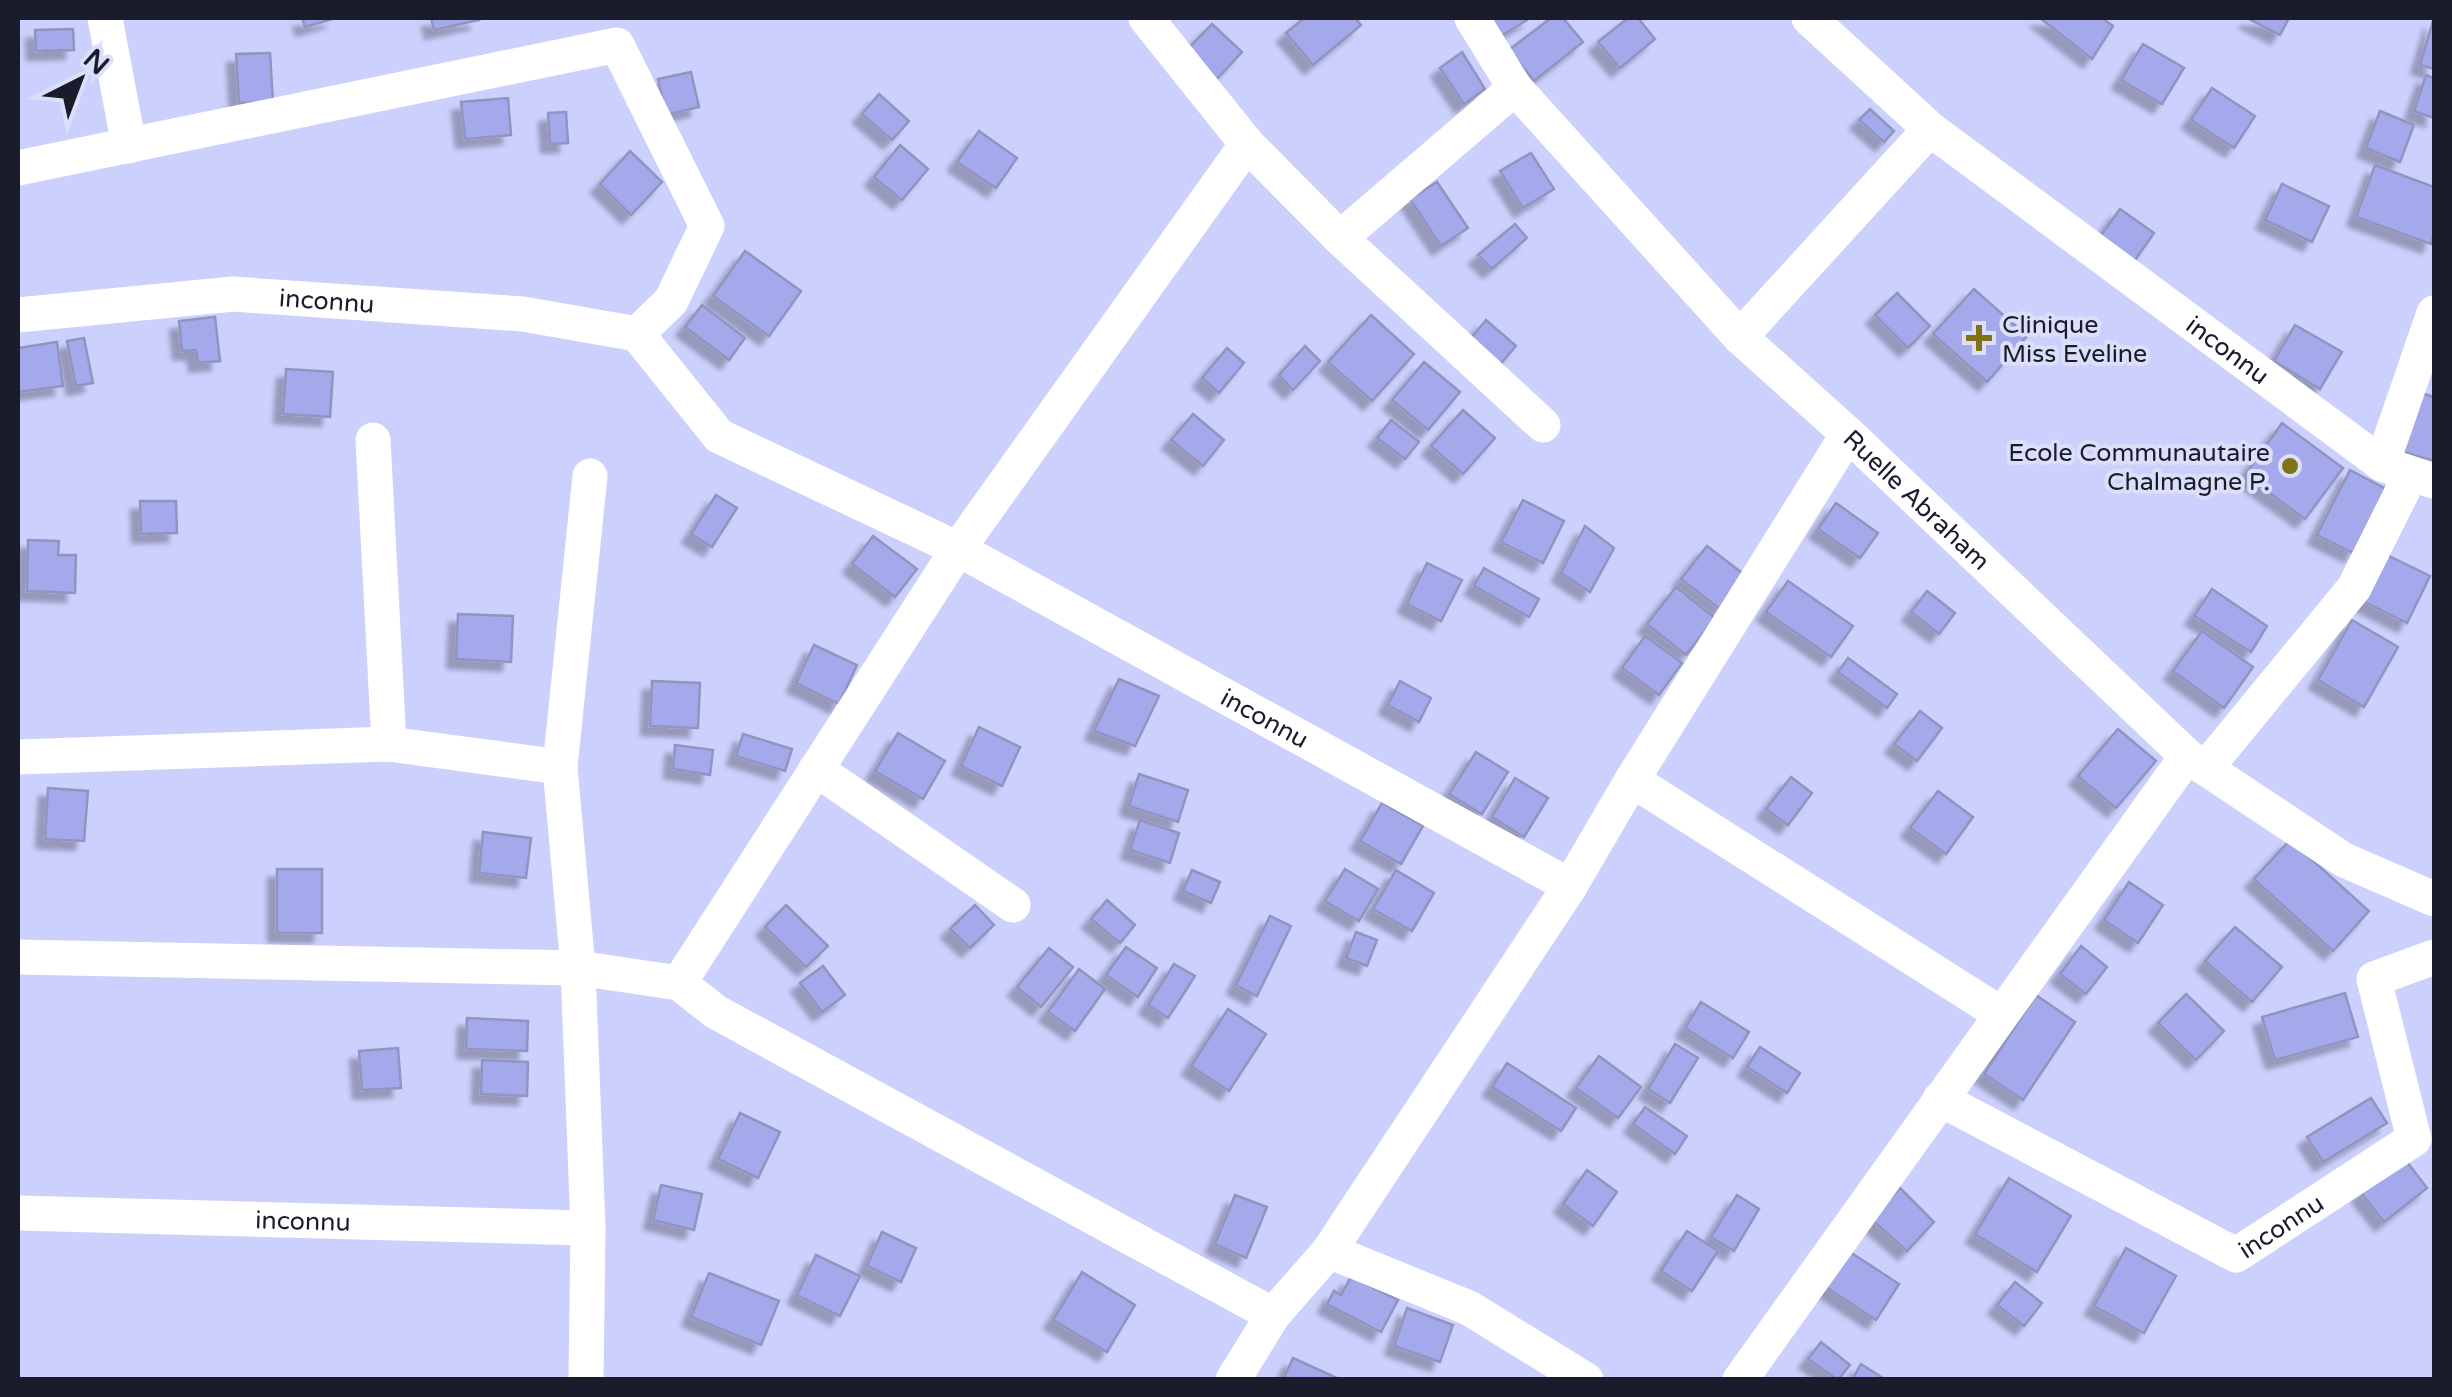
<svg xmlns="http://www.w3.org/2000/svg" width="2452" height="1397" font-family="'Varela Round',sans-serif">
	<style>
		.building { fill: #a4a9ec; stroke: #9194be; stroke-width: 2.5; filter: url(#shadow) }
		.lines { fill: none; stroke-linecap: round; stroke-linejoin: round }
		.minor { stroke: #fff; stroke-width: 35 }
		.poi-dot { fill: #7f7314; stroke: #dcdffa; stroke-width: 4 }
		.labels { text-anchor: middle; stroke-width: 8; stroke-linejoin: round; paint-order: stroke }
		.street-label { font-size: 25px; fill: #1a1b2b; stroke: #dcdffa }
		.poi-label { font-size: 25px; fill: #1a1b2b; stroke: #dcdffa; text-anchor: start }
	</style>
	<defs>
		<filter id="shadow"><feDropShadow dx="-9" dy="9" stdDeviation="2.5" flood-color="#0004"/></filter>
	</defs>
	<rect width="100%" height="100%" fill="#ccd0fd"/>
	<g class="building">
		<polygon points="302,18 336,18 305,27"/>
		<polygon points="431,18 478,18 479,20 434,30"/>
		<polygon points="1304,18 1355,18 1361,25 1313,65 1286,33"/>
		<polygon points="1489,18 1530,18 1501,36"/>
		<polygon points="1551,18 1563,18 1583,42 1534,81 1509,50"/>
		<polygon points="1628,18 1638,18 1655,39 1620,68 1598,42"/>
		<polygon points="2040,18 2102,18 2113,26 2092,59"/>
		<polygon points="2247,18 2289,18 2280,35"/>
		<polygon points="2433,21 2434,22 2434,69 2420,65"/>
		<polygon points="1212,24 1242,52 1214,82 1184,53"/>
		<polygon points="73,29 74,50 36,51 35,30"/>
		<polygon points="2143,44 2184,68 2162,104 2121,80"/>
		<polygon points="1462,52 1485,89 1464,104 1440,68"/>
		<polygon points="270,53 273,102 239,103 236,54"/>
		<polygon points="691,72 699,107 666,115 658,79"/>
		<polygon points="2426,75 2434,78 2434,118 2414,111"/>
		<polygon points="2212,88 2255,116 2234,148 2191,120"/>
		<polygon points="879,94 909,121 892,140 862,114"/>
		<polygon points="508,98 511,135 465,139 461,102"/>
		<polygon points="1870,109 1894,131 1884,142 1859,120"/>
		<polygon points="2380,111 2414,125 2400,162 2366,148"/>
		<polygon points="566,112 568,143 550,144 548,113"/>
		<polygon points="979,131 1017,158 996,188 957,162"/>
		<polygon points="900,145 928,169 902,200 874,177"/>
		<polygon points="630,151 662,182 631,215 600,184"/>
		<polygon points="1531,153 1554,189 1523,208 1500,171"/>
		<polygon points="2375,165 2434,187 2434,234 2431,244 2356,217"/>
		<polygon points="1437,182 1468,228 1441,246 1410,199"/>
		<polygon points="2282,184 2329,206 2312,242 2265,220"/>
		<polygon points="2120,209 2154,233 2133,263 2099,238"/>
		<polygon points="1515,224 1527,238 1492,269 1478,255"/>
		<polygon points="745,251 801,291 769,336 713,296"/>
		<polygon points="1974,289 2027,336 1987,382 1933,334"/>
		<polygon points="1897,293 1930,326 1908,348 1875,315"/>
		<polygon points="702,305 745,338 729,360 685,327"/>
		<polygon points="1371,315 1414,354 1372,401 1328,362"/>
		<polygon points="215,317 220,361 198,363 196,350 182,351 179,321"/>
		<polygon points="1486,320 1516,346 1497,368 1468,342"/>
		<polygon points="2295,325 2342,352 2320,389 2274,361"/>
		<polygon points="84,338 93,383 76,386 67,341"/>
		<polygon points="57,342 63,386 18,392 18,348"/>
		<polygon points="1305,346 1320,361 1293,390 1279,375"/>
		<polygon points="1227,348 1244,363 1219,393 1202,378"/>
		<polygon points="1424,362 1460,392 1428,430 1392,400"/>
		<polygon points="286,369 333,372 330,417 283,414"/>
		<polygon points="2421,393 2434,397 2434,461 2404,452"/>
		<polygon points="1463,410 1495,438 1463,474 1431,446"/>
		<polygon points="1193,414 1224,440 1203,466 1171,440"/>
		<polygon points="1391,420 1419,442 1405,459 1377,438"/>
		<polygon points="2282,423 2343,468 2305,519 2245,475"/>
		<polygon points="2350,470 2386,489 2353,553 2317,535"/>
		<polygon points="716,495 737,508 712,547 691,534"/>
		<polygon points="1523,500 1564,521 1543,563 1501,542"/>
		<polygon points="140,501 176,501 177,533 141,534"/>
		<polygon points="1836,503 1878,533 1860,558 1818,529"/>
		<polygon points="1585,526 1614,548 1590,592 1561,573"/>
		<polygon points="873,536 917,569 895,597 852,564"/>
		<polygon points="28,540 59,541 58,555 76,555 75,593 27,591"/>
		<polygon points="1707,546 1746,576 1720,609 1681,579"/>
		<polygon points="2385,554 2430,576 2407,623 2363,601"/>
		<polygon points="1427,563 1462,580 1441,621 1407,604"/>
		<polygon points="1484,568 1539,599 1529,617 1474,586"/>
		<polygon points="1788,581 1853,626 1831,657 1766,612"/>
		<polygon points="1676,587 1715,618 1686,655 1647,624"/>
		<polygon points="2212,589 2267,626 2251,652 2194,616"/>
		<polygon points="1927,591 1955,613 1939,634 1911,612"/>
		<polygon points="458,614 513,616 511,662 456,659"/>
		<polygon points="2352,620 2398,647 2364,707 2318,680"/>
		<polygon points="2202,631 2253,667 2224,708 2173,671"/>
		<polygon points="1645,636 1682,663 1659,695 1622,668"/>
		<polygon points="814,645 857,665 839,704 796,683"/>
		<polygon points="1848,658 1897,694 1887,708 1838,672"/>
		<polygon points="1119,679 1159,696 1135,746 1094,731"/>
		<polygon points="652,681 700,683 698,728 650,726"/>
		<polygon points="1400,681 1431,698 1419,722 1388,705"/>
		<polygon points="1920,711 1942,728 1917,761 1894,744"/>
		<polygon points="979,727 1020,747 1002,786 961,766"/>
		<polygon points="2118,729 2156,761 2116,808 2078,776"/>
		<polygon points="898,733 945,761 923,799 875,771"/>
		<polygon points="743,734 792,749 785,771 736,756"/>
		<polygon points="675,745 713,750 710,775 673,769"/>
		<polygon points="1476,752 1508,772 1482,814 1449,794"/>
		<polygon points="1139,774 1188,790 1178,822 1129,806"/>
		<polygon points="1791,777 1812,793 1788,825 1766,809"/>
		<polygon points="1515,778 1548,798 1524,837 1492,817"/>
		<polygon points="48,788 88,791 84,841 45,839"/>
		<polygon points="1938,791 1973,817 1946,854 1910,828"/>
		<polygon points="1382,803 1423,826 1401,864 1360,841"/>
		<polygon points="1140,820 1179,833 1170,863 1130,850"/>
		<polygon points="483,832 531,838 526,878 479,873"/>
		<polygon points="2290,840 2369,911 2333,951 2254,879"/>
		<rect x="277" y="869" width="45" height="64"/>
		<polygon points="1345,869 1378,889 1359,921 1325,901"/>
		<polygon points="1192,870 1220,882 1211,903 1183,891"/>
		<polygon points="1396,870 1434,893 1412,931 1373,909"/>
		<polygon points="2129,882 2163,905 2138,943 2104,920"/>
		<polygon points="1107,900 1135,925 1120,943 1091,919"/>
		<polygon points="786,905 828,946 806,967 765,927"/>
		<polygon points="975,905 994,925 970,948 950,929"/>
		<polygon points="1270,916 1291,926 1257,996 1236,985"/>
		<polygon points="2235,927 2282,967 2252,1002 2205,961"/>
		<polygon points="1356,932 1377,940 1367,966 1346,958"/>
		<polygon points="2081,946 2107,967 2086,994 2060,974"/>
		<polygon points="1126,947 1157,968 1138,997 1106,975"/>
		<polygon points="1049,948 1073,967 1041,1007 1017,987"/>
		<polygon points="1174,964 1195,976 1168,1018 1148,1005"/>
		<polygon points="823,966 845,995 822,1012 800,983"/>
		<polygon points="1079,969 1105,989 1075,1031 1048,1012"/>
		<polygon points="2345,993 2358,1037 2275,1060 2262,1017"/>
		<polygon points="2186,994 2224,1031 2196,1060 2158,1023"/>
		<polygon points="2036,995 2075,1022 2023,1100 1984,1074"/>
		<polygon points="1701,1002 1749,1032 1733,1058 1685,1028"/>
		<polygon points="1228,1009 1266,1034 1229,1091 1191,1066"/>
		<polygon points="467,1018 528,1021 527,1051 466,1049"/>
		<polygon points="1675,1044 1698,1058 1670,1103 1648,1089"/>
		<polygon points="1760,1047 1800,1073 1787,1093 1747,1067"/>
		<polygon points="398,1048 401,1088 362,1090 359,1051"/>
		<polygon points="1599,1056 1641,1087 1618,1118 1576,1088"/>
		<polygon points="482,1060 528,1062 527,1096 481,1094"/>
		<polygon points="1507,1063 1576,1108 1561,1131 1492,1087"/>
		<polygon points="2371,1098 2387,1123 2323,1162 2307,1137"/>
		<polygon points="1645,1107 1687,1136 1675,1154 1633,1124"/>
		<polygon points="740,1113 780,1132 758,1178 718,1159"/>
		<polygon points="2404,1158 2427,1188 2384,1222 2361,1193"/>
		<polygon points="1587,1170 1617,1192 1593,1226 1563,1204"/>
		<polygon points="2009,1178 2071,1216 2037,1272 1975,1234"/>
		<polygon points="661,1185 702,1194 694,1230 653,1220"/>
		<polygon points="1900,1188 1934,1222 1907,1251 1871,1219"/>
		<polygon points="1235,1195 1267,1207 1246,1258 1215,1244"/>
		<polygon points="1737,1195 1759,1209 1734,1251 1711,1237"/>
		<polygon points="1687,1231 1718,1251 1692,1291 1661,1271"/>
		<polygon points="882,1232 916,1248 901,1282 867,1266"/>
		<polygon points="2126,1248 2176,1276 2144,1333 2094,1306"/>
		<polygon points="1850,1252 1899,1284 1876,1320 1826,1287"/>
		<polygon points="816,1255 860,1276 840,1316 797,1295"/>
		<polygon points="1082,1272 1135,1305 1107,1352 1053,1320"/>
		<polygon points="709,1273 779,1301 761,1345 691,1317"/>
		<polygon points="1351,1277 1398,1300 1381,1332 1327,1304 1334,1291 1341,1295"/>
		<polygon points="2015,1282 2042,1303 2024,1326 1997,1305"/>
		<polygon points="1407,1308 1453,1325 1440,1362 1394,1346"/>
		<polygon points="1821,1342 1850,1365 1838,1380 1808,1359"/>
		<polygon points="1293,1358 1341,1380 1283,1380"/>
		<polygon points="1861,1364 1886,1380 1852,1380"/>
	</g>
	<g class="lines">
		<g class="minor">
			<polyline points="105,18 129,146"/>
			<polyline points="1146,18 1247,144 1340,238 1543,425"/>
			<path id="s1" d="M1472,18l43,70 225,249 108,97 339,322 157,104 90,39"/>
			<path id="s2" d="M1809,18l121,111 452,335 52,17"/>
			<polyline points="18,168 617,45 707,226 671,301 637,334"/>
			<polyline points="1340,238 1515,88"/>
			<path id="s3" d="M18,315l215,-21 290,20 114,20 82,102 239,113 612,337"/>
			<polyline points="1740,337 1930,129"/>
			<polyline points="373,440 389,744"/>
			<polyline points="2382,464 2434,313"/>
			<polyline points="18,757 389,744 560,767"/>
			<polyline points="2206,768 2354,588 2411,474"/>
			<polyline points="816,769 1013,905"/>
			<polyline points="1632,780 2001,1014"/>
			<polyline points="18,957 578,968 679,983 716,1012 1273,1315"/>
			<polyline points="679,983 958,549 1247,144"/>
			<path id="s4" d="M1940,1099l296,156 178,-116 -40,-160 60,-22"/>
			<path id="s5" d="M18,1213l570,15"/>
			<polyline points="1329,1251 1469,1308 1586,1380"/>
			<polyline points="586,1380 588,1228 578,968 560,767 590,476"/>
			<polyline points="1233,1380 1273,1315 1329,1251 1570,886 1632,780 1848,434"/>
			<polyline points="1740,1380 2187,756"/>
		</g>
	</g>
	<g class="poi-dot">
		<path d="M1974 323h10v10h10v10h-10v10h-10v-10h-10v-10h10z"/>
		<circle cx="2290" cy="466" r="10"/>
	</g>
	<g class="labels">
		<g class="street-label">
			<text dy="9" stroke="none"><textPath href="#s3" startOffset="310">inconnu</textPath></text>
			<text dy="9" stroke="none"><textPath href="#s2" startOffset="535">inconnu</textPath></text>
			<text dy="9" stroke="none"><textPath href="#s1" startOffset="658">Ruelle Abraham</textPath></text>
			<text dy="9" stroke="none"><textPath href="#s3" startOffset="1368">inconnu</textPath></text>
			<text dy="9" stroke="none"><textPath href="#s5" startOffset="285">inconnu</textPath></text>
			<text dy="9" stroke="none"><textPath href="#s4" startOffset="388">inconnu</textPath></text>
		</g>
		<g class="poi-label">
			<text x="2002" y="333">Clinique<tspan x="2002" dy="29">Miss Eveline</tspan></text>
			<text x="2270" y="461" text-anchor="end">Ecole Communautaire<tspan x="2270" dy="29">Chalmagne P.</tspan></text>
		</g>
	</g>
	<rect width="2452" height="1397" fill="none" stroke="#1a1b2b" stroke-width="40"/>
	<g transform="translate(80 80) rotate(42)" stroke="#dcdffa" stroke-width="8" paint-order="stroke">
	<path d="M0-8L18 38L0 25L-18 38Z" fill="#1a1b2b"/>
	<text y="-15" font-size="28" font-weight="bold" text-anchor="middle" fill="#1a1b2b">N</text>
	</g>
</svg>
